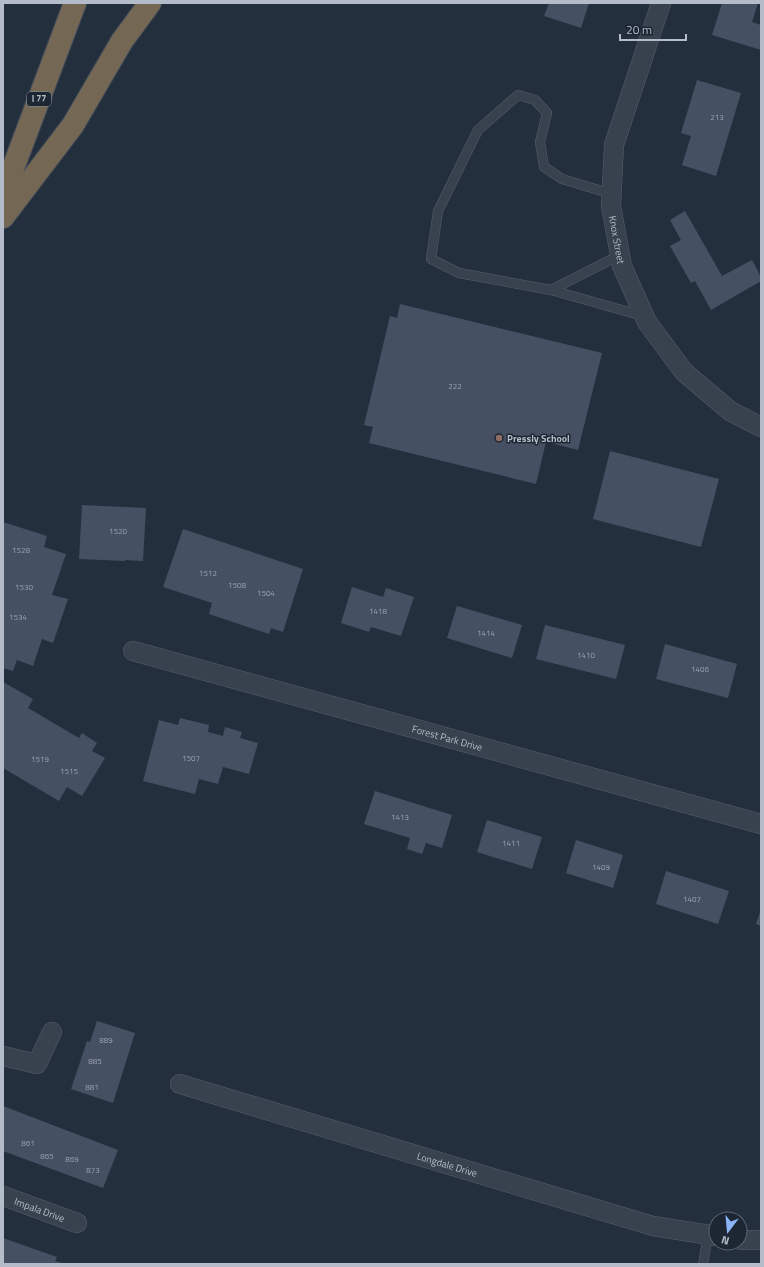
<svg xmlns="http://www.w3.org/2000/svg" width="764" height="1267" font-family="'Titillium Web',sans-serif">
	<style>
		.building { fill: #455162 }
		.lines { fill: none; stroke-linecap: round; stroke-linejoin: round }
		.lane-casing { stroke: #565f6c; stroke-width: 10 }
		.street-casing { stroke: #565f6c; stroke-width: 20 }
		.highway-casing { stroke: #434c59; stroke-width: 24 }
		.lane { stroke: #38414e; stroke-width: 9 }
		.street { stroke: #38414e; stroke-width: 19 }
		.highway { stroke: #746855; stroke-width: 22 }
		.education-dot { fill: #8d6e63; stroke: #1d2633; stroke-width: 1.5 }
		.labels { text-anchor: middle; stroke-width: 3; stroke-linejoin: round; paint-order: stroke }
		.number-label { font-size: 8px; fill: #98a1af }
		.shield { fill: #1d2633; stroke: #878f9c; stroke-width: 1 }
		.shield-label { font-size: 9px; font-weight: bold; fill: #b4bcc9 }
		.street-label { font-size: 10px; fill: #b4bcc9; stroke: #1d2633 }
		.poi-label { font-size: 10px; font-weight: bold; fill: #b4bcc9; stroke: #1d2633; text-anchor: start }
	</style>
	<rect width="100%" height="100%" fill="#242f3e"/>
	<g class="building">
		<polygon points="549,3 589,3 581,28 544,16"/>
		<polygon points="722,3 758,3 752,22 761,25 761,50 712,35"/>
		<polygon points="697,80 741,93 716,176 682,165 691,136 681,133"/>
		<polygon points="685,211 722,276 752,260 761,277 761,281 711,310 695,281 691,283 670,246 681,240 670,220"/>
		<polygon points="400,304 602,353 578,450 546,442 536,484 369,443 373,427 364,425 390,316 397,318"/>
		<polygon points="610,451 719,479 701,547 593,519"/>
		<polygon points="82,505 146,508 143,561 125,560 125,561 79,559"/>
		<polygon points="3,522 47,536 44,547 66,554 52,595 68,599 53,643 42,639 33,666 17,660 13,671 3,668"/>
		<polygon points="183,529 303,569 283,632 271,628 269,634 209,614 212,603 163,587"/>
		<polygon points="352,587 383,597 386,588 414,597 401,636 371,627 369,632 341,623"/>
		<polygon points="457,606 522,625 512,658 447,638"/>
		<polygon points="545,625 625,645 616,679 536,659"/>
		<polygon points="665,644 737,664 728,698 656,679"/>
		<polygon points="3,682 33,699 28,708 79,738 82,733 97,743 92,751 105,758 82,796 67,787 59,801 3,768"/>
		<polygon points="180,718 209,725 208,732 223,736 225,727 242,732 240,738 258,743 249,774 223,767 218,784 199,779 195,794 143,781 159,720 178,725"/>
		<polygon points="375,791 452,815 442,848 426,843 422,854 407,849 410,838 364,824"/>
		<polygon points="487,820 542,837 532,869 477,852"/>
		<polygon points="576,840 623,855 613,888 566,873"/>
		<polygon points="666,871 729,891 718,924 656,904"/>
		<polygon points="761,909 761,926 756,924"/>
		<polygon points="97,1021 135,1033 113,1103 71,1089 87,1041 90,1042"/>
		<polygon points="3,1106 118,1150 103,1188 3,1151"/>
		<polygon points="3,1238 57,1257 55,1261 65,1264 3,1264"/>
	</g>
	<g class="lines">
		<defs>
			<g id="lane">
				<polyline points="612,194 562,179 544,167 540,142 547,113 535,100 518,95 478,130 438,211 431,259 459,273 551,290 643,316"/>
				<polyline points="551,290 620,255"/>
				<polyline points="703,1264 708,1235"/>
			</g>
			<g id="street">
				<path id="s1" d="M661,3l-47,142 -3,61 11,60 25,56 37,50 46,39 31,16"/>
				<path id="s2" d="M133,651l628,173"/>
				<polyline points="3,1056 37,1064 52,1032"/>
				<path id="s3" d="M180,1084l473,142 63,10"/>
				<path id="s4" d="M3,1196l74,27"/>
				<polyline points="740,1240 761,1240"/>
			</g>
			<g id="highway">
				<polyline points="3,195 75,3"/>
				<polyline points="3,217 73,125 122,41 150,3"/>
			</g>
		</defs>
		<use href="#lane" class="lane-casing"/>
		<use href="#street" class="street-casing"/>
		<use href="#highway" class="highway-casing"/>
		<use href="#lane" class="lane"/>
		<use href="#street" class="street"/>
		<use href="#highway" class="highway"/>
	</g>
	<circle class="education-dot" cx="499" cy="438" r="4"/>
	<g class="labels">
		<g class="number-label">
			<text x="717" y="120">213</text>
			<text x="455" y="389">222</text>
			<text x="118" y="534">1520</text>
			<text x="21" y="553">1528</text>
			<text x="208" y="576">1512</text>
			<text x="237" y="588">1508</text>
			<text x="24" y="590">1530</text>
			<text x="266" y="596">1504</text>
			<text x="378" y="614">1418</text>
			<text x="18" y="620">1534</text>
			<text x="486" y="636">1414</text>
			<text x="586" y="658">1410</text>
			<text x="700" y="672">1406</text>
			<text x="191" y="761">1507</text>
			<text x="40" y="762">1519</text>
			<text x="69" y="774">1515</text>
			<text x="400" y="820">1413</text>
			<text x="511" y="846">1411</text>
			<text x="601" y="870">1409</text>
			<text x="692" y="902">1407</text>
			<text x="106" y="1043">889</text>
			<text x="95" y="1064">885</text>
			<text x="92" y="1090">881</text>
			<text x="28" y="1146">861</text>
			<text x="47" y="1159">865</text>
			<text x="72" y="1162">869</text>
			<text x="93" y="1173">873</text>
		</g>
		<rect class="shield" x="27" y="92" width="24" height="14" rx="3"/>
		<g class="shield-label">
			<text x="39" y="102">I 77</text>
		</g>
		<g class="street-label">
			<text dy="4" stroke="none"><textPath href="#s1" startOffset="245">Knox Street</textPath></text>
			<text dy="4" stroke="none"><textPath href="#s2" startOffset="326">Forest Park Drive</textPath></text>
			<text dy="4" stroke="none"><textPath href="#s3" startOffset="279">Longdale Drive</textPath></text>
			<text dy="4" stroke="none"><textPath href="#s4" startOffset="39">Impala Drive</textPath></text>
		</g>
		<g class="poi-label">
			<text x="507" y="442">Pressly School</text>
		</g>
	</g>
	<rect width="764" height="1267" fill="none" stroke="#b4bcc9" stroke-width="8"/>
	<g transform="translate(728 1231) rotate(196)"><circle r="19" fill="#1d2633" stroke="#59626f"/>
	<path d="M0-3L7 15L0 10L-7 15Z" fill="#8ab4f8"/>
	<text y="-6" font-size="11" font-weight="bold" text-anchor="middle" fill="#b4bcc9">N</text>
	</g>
	<path d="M620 34v6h66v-6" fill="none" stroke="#b4bcc9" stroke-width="2"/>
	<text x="626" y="34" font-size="12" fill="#b4bcc9" stroke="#1d2633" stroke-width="3" paint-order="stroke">20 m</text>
</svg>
